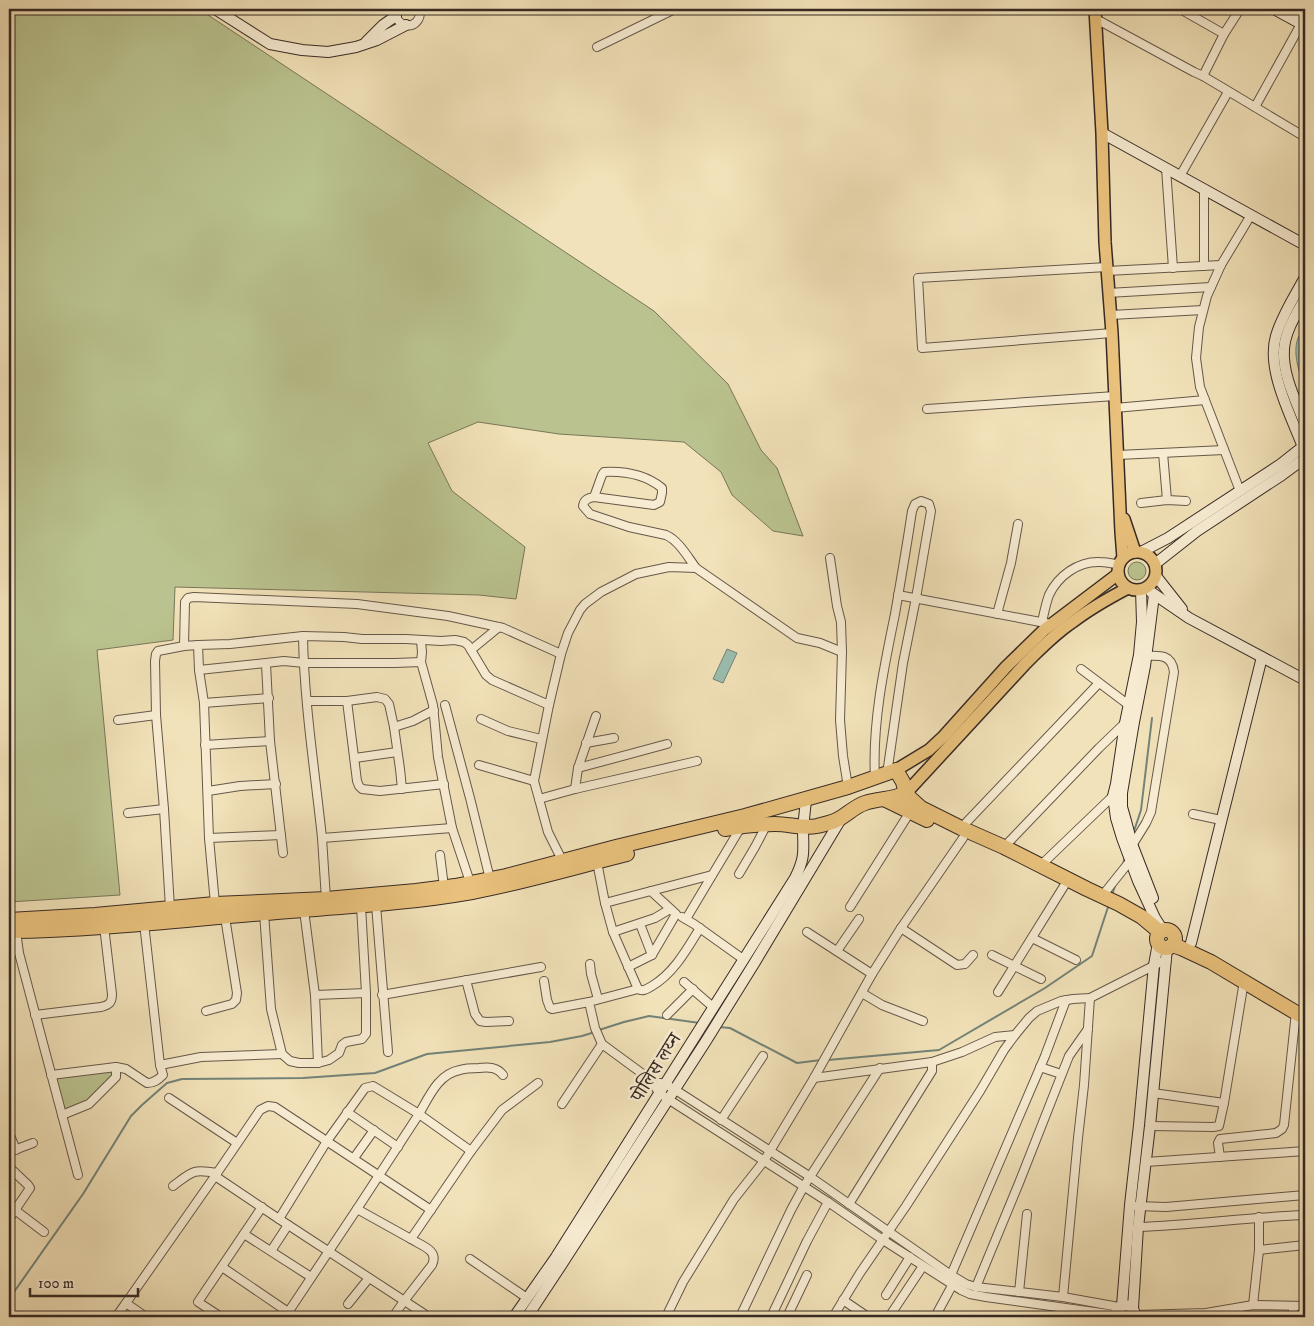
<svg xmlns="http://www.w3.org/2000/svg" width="1314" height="1326" font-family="'IM FELL DW Pica','Noto Serif Devanagari',serif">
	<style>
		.green { fill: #bac38f; stroke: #78765a }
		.water { fill: #9bbeaf; stroke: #738378 }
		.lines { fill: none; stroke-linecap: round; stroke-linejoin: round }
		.stream { stroke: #738378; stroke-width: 2 }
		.street-casing { stroke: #66584a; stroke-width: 10 }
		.secondary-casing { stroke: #372a25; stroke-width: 12 }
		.primary-casing { stroke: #372a25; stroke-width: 14 }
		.highway-casing { stroke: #372a25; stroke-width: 16 }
		.street { stroke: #f7ecd2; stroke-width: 8 }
		.secondary { stroke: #f7ecd2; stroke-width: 10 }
		.primary { stroke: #e9c17c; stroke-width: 11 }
		.highway { stroke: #e9c17c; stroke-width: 14 }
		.labels { text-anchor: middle; stroke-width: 5; stroke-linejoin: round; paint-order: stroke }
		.street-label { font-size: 19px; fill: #372a25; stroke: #f7ecd2 }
	</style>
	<rect width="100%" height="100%" fill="#f2e2b9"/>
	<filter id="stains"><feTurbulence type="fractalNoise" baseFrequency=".004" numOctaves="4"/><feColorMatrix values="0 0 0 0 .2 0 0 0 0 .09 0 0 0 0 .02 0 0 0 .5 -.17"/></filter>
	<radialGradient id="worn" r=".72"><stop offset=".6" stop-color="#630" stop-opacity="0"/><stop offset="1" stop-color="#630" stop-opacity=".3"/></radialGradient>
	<g class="green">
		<polygon points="9,9 196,9 205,13 654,311 728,384 761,450 777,468 803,536 773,531 732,495 721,472 684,442 559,434 478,422 428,443 452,491 525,547 516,599 479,595 175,587 173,640 97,650 120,895 9,902"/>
		<circle cx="1137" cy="571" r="9"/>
		<polygon points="111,1070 113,1073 113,1076 90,1099 64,1110 55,1078"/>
	</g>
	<g class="water">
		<path d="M1305,323v67c-5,-16 -13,-36 -7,-52 2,-5 5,-10 7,-15z"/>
		<polygon points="727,649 737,653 723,683 713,679"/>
	</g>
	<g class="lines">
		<g class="stream">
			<polyline points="1134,831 1141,810 1152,718"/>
			<polyline points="1122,867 1125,857"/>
			<polyline points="1112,895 1116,883"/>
			<polyline points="719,1027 730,1028 797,1063 821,1060"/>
			<polyline points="599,1030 624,1022 649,1016 700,1023"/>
			<polyline points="828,1060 939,1050 1045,988 1092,956 1109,904"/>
			<polyline points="9,1299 83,1194 131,1116 142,1105 167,1083 182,1079 303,1078 375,1073 427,1054 550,1042 582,1036 595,1032"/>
		</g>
		<defs>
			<g id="street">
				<path d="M396,9c-3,21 26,23 24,0"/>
				<polyline points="1180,9 1224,34"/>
				<polyline points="1096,19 1194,72 1203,76 1305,137"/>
				<polyline points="597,47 675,9"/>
				<polyline points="1203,76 1224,34 1240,9"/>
				<polyline points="1255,107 1301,24"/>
				<polyline points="1166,168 1173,268"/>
				<polyline points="1180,176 1228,92"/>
				<polyline points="1204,266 1204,190"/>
				<polyline points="1107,267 918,278 922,348 1112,333"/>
				<polyline points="1107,271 1221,265"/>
				<polyline points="1108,293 1211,287"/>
				<polyline points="1111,315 1203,310"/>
				<polyline points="1115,408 1205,400"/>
				<polyline points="927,409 1115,396"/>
				<polyline points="1163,453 1167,500"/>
				<polyline points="1118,455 1224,450"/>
				<polyline points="1240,491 1200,387 1196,358 1199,327 1207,296 1221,265 1251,215"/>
				<path d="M594,497l8,-22 2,-3c20,-1 42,3 58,16v5l-2,9 -6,3 -60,-8c-5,1 -10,2 -11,9l7,8 39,13 37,8c13,6 21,21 30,33l-27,-1 -33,7 -35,18 -16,12 -5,6 -12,23 -7,21 -12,51 -15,76 5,18 36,-10 122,-28"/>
				<polyline points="1141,503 1167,500 1186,501"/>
				<polyline points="830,558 837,606 841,622 842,652 840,720 843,756 848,787"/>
				<polyline points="696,568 797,638 820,643 842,652"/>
				<polyline points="898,595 1051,624"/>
				<polyline points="997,614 1011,563 1018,524"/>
				<path d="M1042,622c2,-9 4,-19 7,-27 9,-19 29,-34 51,-33 6,0 13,2 19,2"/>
				<path d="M303,636c1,67 12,135 19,202"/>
				<polyline points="184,646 185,602 188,598 194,597 357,604 448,616 503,628 561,654"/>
				<polyline points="471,650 499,627"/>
				<polyline points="421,662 422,652 421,641"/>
				<polyline points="266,664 270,741 283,853"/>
				<polyline points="1081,669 1130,706"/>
				<polyline points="199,670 198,645 230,644 303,636 344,637 362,639 406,639 441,641 455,640 464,642 468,645 486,675 492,680 549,705"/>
				<polyline points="308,701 347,701 357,781 359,786 362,789 380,791 444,784"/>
				<polyline points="347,701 377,697 385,699 389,704 394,727 400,769 402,789"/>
				<polyline points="204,703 269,698"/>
				<polyline points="445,705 470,798 490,879"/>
				<polyline points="481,719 508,731 541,739"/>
				<polyline points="118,720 156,715"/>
				<polyline points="394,727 413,721 434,710"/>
				<polyline points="586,743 614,738"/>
				<polyline points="205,745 270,741"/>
				<polyline points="355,758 397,752"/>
				<polyline points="479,765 534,781"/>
				<polyline points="578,768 667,744"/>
				<path d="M875,778c-3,-54 9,-111 20,-164 6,-35 12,-69 17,-103l3,-7 6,-3 8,3 2,7 -15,87 -13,65 -16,111"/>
				<polyline points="575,789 578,768 596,716"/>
				<polyline points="208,791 240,786 276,784"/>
				<polyline points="539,799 548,832 564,864"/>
				<polyline points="128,813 164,809"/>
				<polyline points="1193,814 1221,820"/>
				<polyline points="961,828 1099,683"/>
				<polyline points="209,838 281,835"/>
				<path d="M1133,844l13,-21 5,-11 23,-140c-2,-17 -13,-17 -28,-16"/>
				<polyline points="1004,847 1099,748 1125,723"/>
				<polyline points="440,855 444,887"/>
				<polyline points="597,862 605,903 613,932 638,989 589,1002 595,1028 602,1044 651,1080 659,1093 668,1099 828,1202 883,1240 961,1290 970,1294 986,1297 1116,1315"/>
				<polyline points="1040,866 1113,796"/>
				<polyline points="739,874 755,847 767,824"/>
				<polyline points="651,891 712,875"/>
				<polyline points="1102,896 1130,861"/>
				<polyline points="326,899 322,838 452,828"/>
				<polyline points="605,903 651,891 676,914 652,955 628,967"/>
				<polyline points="215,904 209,838 204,703 199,670 284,661 304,663 395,663 421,662 433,705 438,757 452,828 470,882"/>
				<polyline points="376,905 388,1052"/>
				<polyline points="361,906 366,993 366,1034 362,1039 346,1042 342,1045 339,1053 329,1060 318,1063 315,995 366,993"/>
				<polyline points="850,907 910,812"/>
				<polyline points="170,908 164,809 156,715 155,661 156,654 158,651 184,646 198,645"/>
				<polyline points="304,910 315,995"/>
				<polyline points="264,913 271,1009 282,1054 290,1061 299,1063 318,1063"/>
				<polyline points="682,917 694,924 743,959"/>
				<polyline points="686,919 741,827"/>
				<polyline points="144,923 160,1065 201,1057 282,1054"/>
				<polyline points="640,924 652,955"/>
				<polyline points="901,928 957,965 965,964 973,955"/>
				<polyline points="16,931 19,953 78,1175"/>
				<polyline points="613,932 655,918 670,909"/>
				<polyline points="807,932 872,974"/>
				<polyline points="1032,938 1076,960"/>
				<polyline points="837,951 859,919"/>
				<polyline points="992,955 1041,979"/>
				<polyline points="590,964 591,974 598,999"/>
				<polyline points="466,980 475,1014 480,1021 486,1022 509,1021"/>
				<polyline points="544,981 547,1000 550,1008 552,1009 589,1002"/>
				<polyline points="684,982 713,1007"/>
				<path d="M638,989c5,3 9,0 14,-3 22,-13 35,-37 48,-58"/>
				<polyline points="998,992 1064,886"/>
				<polyline points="862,993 882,1005 923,1021"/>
				<polyline points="382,995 541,967"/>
				<polyline points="206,1011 232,1004 236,1000 237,993 225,917"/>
				<path d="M35,1015l66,-8c8,-2 11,-4 11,-13l-8,-68"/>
				<polyline points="667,1015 693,989"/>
				<polyline points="1015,1035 1029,1018 1037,1011 1061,1001 1073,999 1090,998 1167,959"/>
				<polyline points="1040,1067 1061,1074"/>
				<path d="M51,1075l65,-8 10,2 21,14c7,0 11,-3 16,-8l-3,-10"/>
				<polyline points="814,1078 932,1062 962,1052 995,1037 1015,1035 1004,1050 980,1091 906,1206 860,1273 833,1317"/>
				<polyline points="660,1083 665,1084 674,1089 809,1176 951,1275 966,1284 976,1287 1063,1297 1119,1307"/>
				<polyline points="1153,1093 1224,1103"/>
				<polyline points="169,1098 237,1143"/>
				<polyline points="562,1104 602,1044"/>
				<polyline points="347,1112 398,1147"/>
				<polyline points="62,1115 89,1104 116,1077 116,1067"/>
				<polyline points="721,1120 763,1056"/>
				<polyline points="1150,1126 1213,1127 1219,1126 1224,1103 1244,981"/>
				<polyline points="9,1133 16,1150"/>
				<polyline points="471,1151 502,1110 538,1083"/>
				<polyline points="9,1152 33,1143"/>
				<polyline points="1220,1157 1218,1143 1220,1139 1276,1133 1282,1129 1284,1125 1296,1012"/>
				<polyline points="354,1158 374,1130"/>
				<polyline points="1146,1162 1305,1151"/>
				<polyline points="9,1167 28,1185 30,1188 9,1219"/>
				<polyline points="215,1176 260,1110 268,1106 275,1107 431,1210"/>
				<path d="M173,1186c20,-15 19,-17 44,-13"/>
				<polyline points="9,1204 15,1210 44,1232"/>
				<polyline points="849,1204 932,1071 932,1062"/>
				<polyline points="1136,1206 1166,1207 1305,1195"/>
				<polyline points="357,1209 411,1239"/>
				<path d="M279,1219l48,-78 38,-53 8,-2 5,3 41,25c10,-17 19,-40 41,-44 6,-2 13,-2 19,-2 10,-1 18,-1 24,7"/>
				<path d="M1138,1227c56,-2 112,-10 167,-12"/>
				<polyline points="244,1234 311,1277"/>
				<polyline points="1259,1250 1305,1245"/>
				<polyline points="271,1251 288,1225"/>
				<polyline points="470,1259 527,1298"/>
				<polyline points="222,1267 288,1312"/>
				<polyline points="951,1275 1045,1056 1066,1000"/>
				<polyline points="976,1287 1019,1183 1069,1056 1088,1029"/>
				<polyline points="1019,1292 1027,1214"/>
				<polyline points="886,1295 910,1257"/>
				<polyline points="1063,1297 1078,1138 1084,1085 1090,998"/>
				<polyline points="843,1300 868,1317"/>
				<polyline points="348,1304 369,1278"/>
				<polyline points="1253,1305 1259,1250 1259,1217"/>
				<polyline points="1136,1315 1206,1313 1253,1305 1305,1306"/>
				<polyline points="116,1317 126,1303"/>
				<polyline points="146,1317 126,1303 215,1176 279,1219 429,1317"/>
				<polyline points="221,1317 198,1302 262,1207"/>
				<path d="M285,1317l72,-108 62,-95 52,37 -60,88c11,7 28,11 21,26l-28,36 -11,16"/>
				<polyline points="666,1317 683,1282 734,1199 764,1161 814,1078 872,974 901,928 963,838"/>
				<polyline points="740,1317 791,1210 804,1186 880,1068"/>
				<polyline points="771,1317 807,1241 828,1202"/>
				<polyline points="787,1317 807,1275"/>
				<polyline points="889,1317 923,1266"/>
				<polyline points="935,1317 954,1282"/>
				<polyline points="1293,1317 1293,1307"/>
			</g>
			<g id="secondary">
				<polyline points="215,9 270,44 302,50 328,52 356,47 377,40 406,25"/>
				<polyline points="1274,9 1305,26"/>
				<polyline points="1293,9 1305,16"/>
				<polyline points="366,42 383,25 396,16"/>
				<polyline points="1102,133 1305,245"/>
				<path d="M1305,298c-8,15 -20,33 -21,51 -2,25 12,52 21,75"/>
				<path d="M1303,447c-12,-31 -37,-78 -27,-111 6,-21 19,-40 29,-59"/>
				<polyline points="1141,552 1168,538 1281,464 1305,445"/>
				<polyline points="1155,564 1197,531 1282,475 1305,458"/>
				<polyline points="1156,576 1182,609"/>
				<polyline points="1141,590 1142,622 1139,655 1125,723 1116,784 1113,796 1116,818 1122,838 1138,881 1155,918 1162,929"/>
				<polyline points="1151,592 1189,618 1305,680"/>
				<polyline points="1153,898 1132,844 1126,821 1122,807 1122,793 1134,722 1145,666 1154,595"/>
				<polyline points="1191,943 1262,657"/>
				<polyline points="1122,1306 1130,1205 1139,1125 1154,965 1158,943"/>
				<polyline points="1133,1308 1138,1227 1150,1126 1167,948"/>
				<path d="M514,1317l42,-60 239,-379c11,-22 8,-28 8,-50 1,-10 2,-19 3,-28"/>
				<polyline points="527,1317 562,1264 706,1041 755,962 841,819"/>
				<path d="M1117,1317v-8c8,-7 19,-3 18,8"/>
			</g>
			<g id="primary">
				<polyline points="1095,9 1102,133 1105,242 1112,333 1121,532 1123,558"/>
				<polyline points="1124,519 1135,552"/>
				<circle cx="1137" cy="571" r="19"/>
				<polyline points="896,770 929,750 944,736 1006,667 1044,630 1118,574"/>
				<path d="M906,793l120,-130c15,-15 30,-30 48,-42 17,-13 35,-23 54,-33"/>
			</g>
			<g id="highway">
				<polyline points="886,800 927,820"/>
				<path d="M725,829c17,-3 33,-5 50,-5 15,0 27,5 42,2 8,-2 19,-4 25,-9 8,-5 14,-11 23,-14 14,-5 28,-3 41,-10"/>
				<polyline points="9,920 95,915 215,904 326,899 416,891 455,886 506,876 616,847 745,816 848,787 896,770 903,782 906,793 911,799 921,808 961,828 1004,847 1087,889 1119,904 1142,917 1160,932"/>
				<circle cx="1166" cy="939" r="9"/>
				<path d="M9,931c85,-1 171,-11 256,-18 70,-6 139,-9 207,-21 53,-10 103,-25 155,-38"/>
				<polyline points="1172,945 1181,948 1211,962 1305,1018"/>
			</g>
		</defs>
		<use href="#street" class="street-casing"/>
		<use href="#secondary" class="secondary-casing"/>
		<use href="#primary" class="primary-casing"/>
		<use href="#highway" class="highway-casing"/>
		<use href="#street" class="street"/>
		<use href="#secondary" class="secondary"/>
		<use href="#primary" class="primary"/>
		<use href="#highway" class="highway"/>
	</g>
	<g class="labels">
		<g class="street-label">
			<text transform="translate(655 1067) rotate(-58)" y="7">पोलिस लय्न</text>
		</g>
	</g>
	<rect width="1314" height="1326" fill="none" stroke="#f2e2b9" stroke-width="30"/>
	<rect x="10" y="10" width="1294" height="1306" fill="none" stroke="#372a25" stroke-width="2.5"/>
	<rect x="15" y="15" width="1284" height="1296" fill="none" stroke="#372a25"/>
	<path d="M30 1288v8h108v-8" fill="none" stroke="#372a25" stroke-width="2.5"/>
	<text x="38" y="1288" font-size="15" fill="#372a25" stroke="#f7ecd2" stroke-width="4" paint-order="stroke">100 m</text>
	<rect width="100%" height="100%" filter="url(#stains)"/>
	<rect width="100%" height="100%" fill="url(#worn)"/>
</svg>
